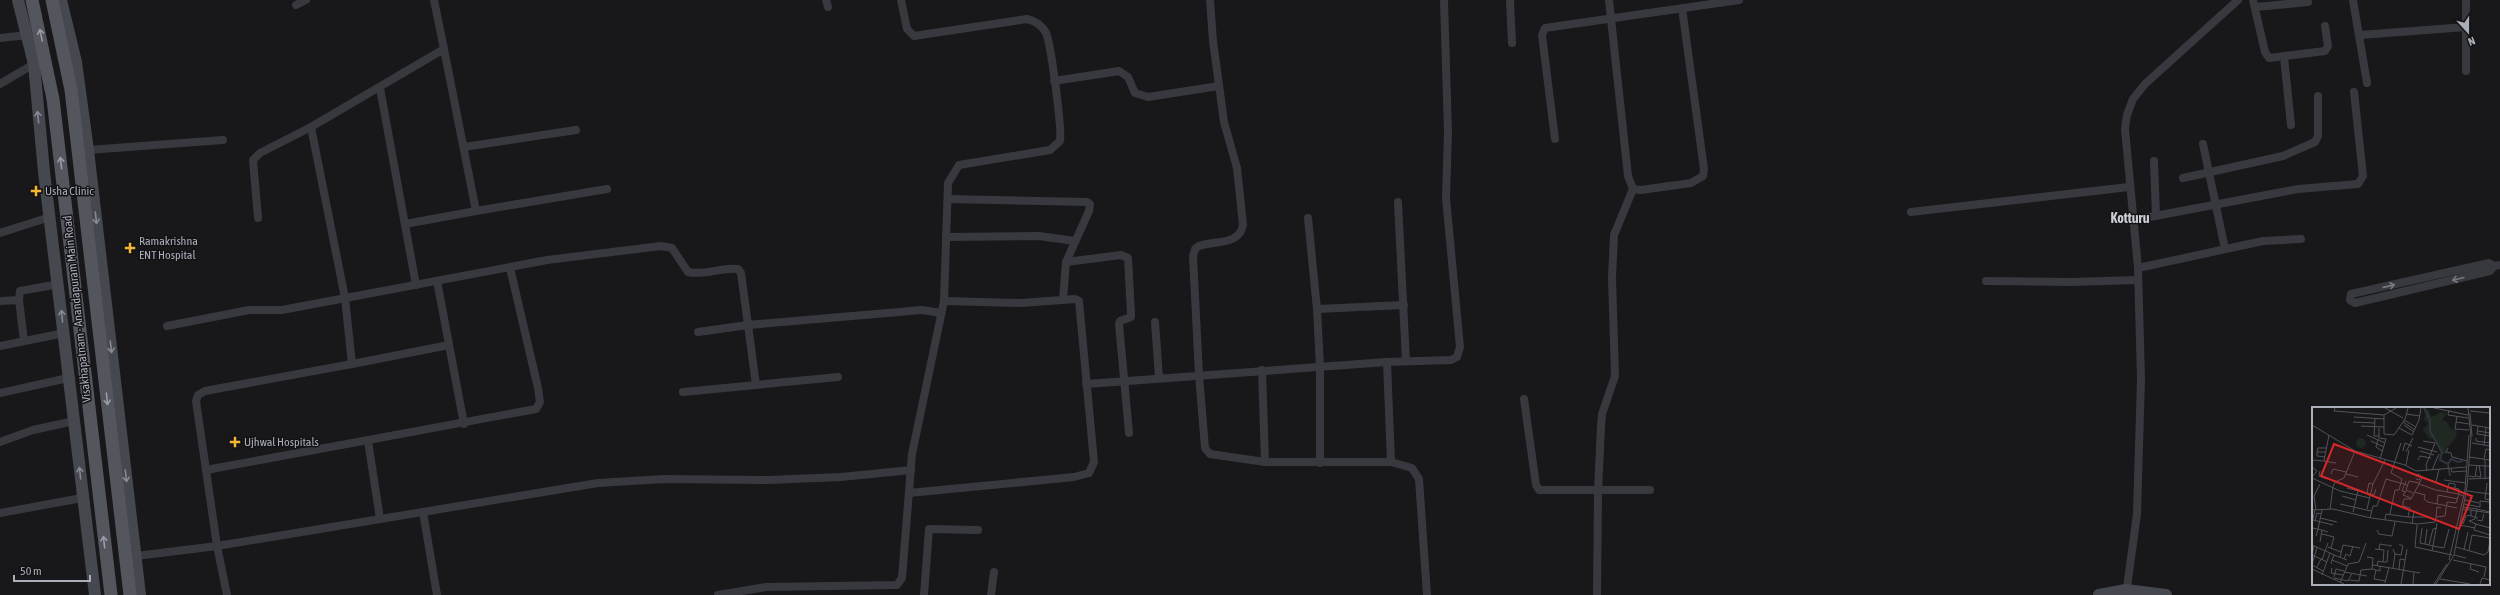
<svg xmlns="http://www.w3.org/2000/svg" width="2500" height="595" font-family="'Asap Condensed',sans-serif">
	<style>
		.lines { fill: none; stroke-linecap: round; stroke-linejoin: round }
		.street { stroke: #38393f; stroke-width: 8 }
		.secondary { stroke: #46484f; stroke-width: 12 }
		.primary { stroke: #54565e; stroke-width: 13 }
		.oneway { stroke: #999ca7 }
		.oneway2 { stroke: #878a94 }
		.oneway3 { stroke: #777982 }
		.poi-dot { fill: #f3b536; stroke: #131215; stroke-width: 1.5 }
		.labels { text-anchor: middle; stroke-width: 3; stroke-linejoin: round; paint-order: stroke }
		.poi-label { font-size: 12px; fill: #aaaeb9; stroke: #131215; text-anchor: start }
		.street-label { font-size: 12px; fill: #aaaeb9; stroke: #131215 }
		.quarter-label { font-size: 14px; font-weight: bold; fill: #cbcdd5; stroke: #131215 }
		.inset-river { fill: none; stroke: #2d363e; stroke-width: 2 }
		.inset-road { fill: none; stroke: #52535a; stroke-width: 1 }
		.view { fill: #d62828; fill-opacity: 0.15; stroke: #d62828; stroke-width: 2 }
		.inset-edge { fill: none; stroke: #aaaeb9; stroke-width: 2 }
	</style>
	<rect width="100%" height="100%" fill="#18171a"/>
	<g class="lines">
		<g class="street">
			<polyline points="826,0 828,7"/>
			<path d="M1210,0l3,41 11,81 13,46 6,57c-4,21 -28,15 -44,21l-4,3 -2,7 6,119 6,73 5,6 55,8h126l21,6 7,11 8,116"/>
			<polyline points="1510,0 1512,43"/>
			<polyline points="1609,0 1628,176 1633,189 1641,190 1691,183 1703,176 1704,169 1682,8"/>
			<polyline points="2253,0 2265,52 2269,58 2325,51 2328,46 2325,26"/>
			<polyline points="2353,0 2367,83"/>
			<polyline points="2466,0 2466,71"/>
			<polyline points="296,5 306,0"/>
			<polyline points="2256,7 2308,2"/>
			<polyline points="2360,35 2466,27"/>
			<polyline points="0,38 28,35"/>
			<polyline points="2284,57 2291,125"/>
			<polyline points="1054,81 1119,71 1128,77 1135,93 1148,97 1219,86"/>
			<polyline points="0,84 34,64"/>
			<polyline points="380,88 416,285"/>
			<polyline points="1555,139 1542,35 1545,28 1739,0"/>
			<polyline points="2203,144 2225,249"/>
			<polyline points="464,147 576,130"/>
			<polyline points="88,150 223,140"/>
			<polyline points="2154,161 2156,216"/>
			<polyline points="2183,178 2283,156 2315,142 2318,136 2318,96"/>
			<polyline points="948,199 1087,202 1090,204 1089,211 1066,262 1063,300"/>
			<polyline points="1398,202 1406,361"/>
			<polyline points="476,211 607,189"/>
			<polyline points="1911,212 2129,187"/>
			<polyline points="258,218 253,160 260,153 311,127"/>
			<polyline points="1308,218 1317,309 1404,305"/>
			<polyline points="2134,220 2298,189 2358,184 2363,176 2354,92"/>
			<polyline points="405,224 476,211 444,49"/>
			<polyline points="0,233 50,217"/>
			<polyline points="946,237 1039,236 1075,241"/>
			<polyline points="1066,262 1121,255 1128,258 1131,314 1131,317 1120,321 1119,324 1129,433"/>
			<polyline points="2494,266 2489,263 2351,294 2350,300 2355,303 2490,271 2494,266 2500,265"/>
			<polyline points="2138,268 2263,241 2301,239"/>
			<polyline points="437,281 464,424"/>
			<polyline points="1986,281 2071,282 2138,280"/>
			<polyline points="0,301 19,300"/>
			<polyline points="1317,309 1320,367 1320,463"/>
			<polyline points="1155,322 1159,378"/>
			<path d="M167,326l82,-16h33l265,-50 114,-14 11,2 16,24c16,4 33,-5 50,-3l3,4 7,52 174,-15 19,3"/>
			<polyline points="698,332 748,325 756,385"/>
			<polyline points="24,341 19,300 20,291 59,284"/>
			<polyline points="0,346 64,333"/>
			<polyline points="1387,362 1391,462"/>
			<polyline points="352,364 449,345"/>
			<polyline points="1262,370 1265,462"/>
			<polyline points="1086,384 1387,362 1451,360 1457,357 1460,347 1446,198 1448,132 1444,0"/>
			<polyline points="683,392 838,377"/>
			<polyline points="0,393 68,378"/>
			<polyline points="1524,399 1536,485 1539,490 1650,490"/>
			<polyline points="368,441 380,519"/>
			<polyline points="0,442 33,430 74,421"/>
			<polyline points="206,470 536,409 540,402 538,388 510,268"/>
			<polyline points="909,493 1074,477 1089,473 1094,462 1079,301 1075,299 1022,303 944,301"/>
			<polyline points="423,512 437,595"/>
			<polyline points="0,513 82,498"/>
			<polyline points="136,556 217,546 196,401 198,395 205,391 352,364 345,298 311,127 444,49 434,0"/>
			<polyline points="227,595 217,546 598,483 664,479 768,480 841,477 911,470"/>
			<path d="M718,595l48,-8 131,-2 5,-7 10,-124 32,-153 4,-118 11,-18 91,-15 10,-9c2,-13 -9,-97 -14,-108 -4,-8 -11,-12 -19,-14l-113,17 -7,-7 -6,-29"/>
			<polyline points="924,595 929,529 978,530"/>
			<polyline points="991,595 994,572"/>
			<polyline points="1597,595 1598,490 1601,427 1602,414 1615,376 1612,278 1614,235 1633,189"/>
			<polyline points="2126,595 2137,514 2141,379 2138,268 2125,129 2127,115 2133,99 2145,84 2238,0"/>
		</g>
		<g class="secondary">
			<polyline points="18,0 34,64 44,172 95,595"/>
			<polyline points="61,0 76,62 88,150 140,595"/>
			<polyline points="2099,595 2126,590 2166,595"/>
		</g>
		<g class="primary">
			<polyline points="32,0 53,99 111,595"/>
			<polyline points="52,0 71,90 130,595"/>
		</g>
	</g>
	<defs><path id="oneway-shaft" d="M-6 0H5M1.5-3L5.5 0L1.5 3" fill="none" stroke-width="1.6" stroke-linecap="round" stroke-linejoin="round"/></defs>
	<g class="oneway">
		<use href="#oneway-shaft" transform="translate(41 35) rotate(-102)"/>
		<use href="#oneway-shaft" transform="translate(61 163) rotate(-97)"/>
		<use href="#oneway-shaft" transform="translate(107 399) rotate(84)"/>
		<use href="#oneway-shaft" transform="translate(104 542) rotate(-97)"/>
	</g>
	<g class="oneway2">
		<use href="#oneway-shaft" transform="translate(38 117) rotate(-96)"/>
		<use href="#oneway-shaft" transform="translate(96 218) rotate(83)"/>
		<use href="#oneway-shaft" transform="translate(62 316) rotate(-95)"/>
		<use href="#oneway-shaft" transform="translate(111 347) rotate(83)"/>
		<use href="#oneway-shaft" transform="translate(80 473) rotate(-96)"/>
		<use href="#oneway-shaft" transform="translate(126 476) rotate(83)"/>
	</g>
	<g class="oneway3">
		<use href="#oneway-shaft" transform="translate(2458 279) rotate(166)"/>
		<use href="#oneway-shaft" transform="translate(2389 286) rotate(-13)"/>
	</g>
	<g class="poi-dot">
		<path d="M34 185h4v4h4v4h-4v4h-4v-4h-4v-4h4z"/>
		<path d="M128 242h4v4h4v4h-4v4h-4v-4h-4v-4h4z"/>
		<path d="M233 436h4v4h4v4h-4v4h-4v-4h-4v-4h4z"/>
	</g>
	<g class="labels">
		<g class="poi-label">
			<text x="45" y="195">Usha Clinic</text>
			<text x="139" y="245">Ramakrishna<tspan x="139" dy="14">ENT Hospital</tspan></text>
			<text x="244" y="446">Ujhwal Hospitals</text>
		</g>
		<g class="street-label">
			<text transform="translate(77 309) rotate(-96)" y="4">Visakhapatnam - Anandapuram Main Road</text>
		</g>
		<g class="quarter-label">
			<text x="2130" y="223">Kotturu</text>
		</g>
	</g>
	<g transform="translate(2312 407)">
		<rect width="178" height="178" fill="#18171a"/>
		<path d="M115,1l5,9 9,-5 6,1 -5,7 5,2 4,7 6,2 -1,7 -10,10v6h-5l-7,-15h-4l-7,-9 5,-6 -4,-5z" fill="#1f2821"/>
		<path d="M44 36a5 5 0 1 1 10 0a5 5 0 1 1-10 0Z" fill="#1f2821"/>
		<path class="inset-river" d="M112,1l6,12v11l12,21 -2,8 8,4 2,12M136,57l3,-5 7,3 5,-1"/>
		<path class="inset-road" d="M23,1l-1,3 50,4 12,-7M73,1l18,10M122,1l34,7M137,3l-1,5 20,3M158,4l20,2M158,6l2,23M94,7l14,2M72,8v19l10,1 11,-16 3,-11M145,9l-2,13 14,1M42,10l30,2M63,12l-1,17h5M92,13l12,7M41,15l22,1M91,15l12,8M144,15l13,2M0,18l43,26 50,14 11,6 50,-4M92,18l10,7M160,18l18,3M49,19l23,1M166,19l-1,8 13,2M67,21v10l7,1 -6,20M87,21l13,7 7,-15 2,-12M166,24l12,2M55,28l18,8M164,31v3l14,2M66,32l-2,8 6,4M59,34l13,6M111,34l12,2 -9,22 1,6M160,36l18,3M172,38l2,-17M106,40l19,5M136,41l-2,4 5,1 1,4 15,4M91,44l2,-8 7,3M108,44l14,4M5,45l1,-4h8M94,45l7,-14M13,50l-8,-1v-4h8M157,50l21,3M172,52l2,-10 4,1M0,53l12,1 5,-26M106,53l2,-4 11,2M12,54l12,2M94,58l3,-15M157,58l16,1v-6M0,60l5,4 -5,6M139,62l1,3 14,-1M120,63l7,-16M8,64l-1,5 8,3M19,67l2,-5 13,3M34,67l12,3M157,69l6,1 2,-12M164,69l5,1 -2,-12M0,71l28,13 30,7M104,72l3,1 2,-4 -3,-2 -2,3M157,72l21,-1M173,72v-13h5M132,73l22,3M175,76l-2,16 5,1M61,77l12,-24M107,77l17,6 23,4v-5l-11,-2 -1,5M136,80l1,-4 6,1v4M35,81l27,7 2,-6M94,84l-3,4 8,3M155,84l23,3M94,85l-4,-1 4,-10M102,85l11,3 -1,4 4,3 29,6M55,86l2,-10 4,1 -6,25M101,86l-7,-3 3,-9 10,2M30,89l14,4M153,93l14,3M28,97l31,7M125,97l1,-9 20,4M152,97l16,3v-6l10,1M151,100l14,2 -2,10 -6,2 7,3M18,102l3,-22 2,-5 9,-4 11,-27M151,102l27,4M165,102l13,3M0,103l21,-1 38,9 46,6 18,-2M4,103l-2,-14 6,-12M159,103v6l7,2M41,105l5,-21M78,107l5,-24h4l3,-11 -11,-6 10,-30M115,110h-19l2,-9 -7,-2v-4l1,-3h7l11,-21 14,4 3,-13M124,110l1,-10 4,1M8,111l17,4M58,111l3,-12h4l9,-27 21,6M73,112l1,-5 22,3M1,113l20,5M165,113l5,1 2,-7M3,114l2,-8 4,1M123,115l1,-5 9,-1 2,-14 9,1 3,-9 4,2M0,116l3,-13M125,116l-4,23 11,2 5,-19M100,117l2,-13M151,117l3,-8 5,-1M105,118l-2,22 37,8M148,118l15,3M0,121l6,1 4,-19M110,121l-2,15 9,2M178,121l-14,-4 -2,6 16,5M65,123l2,4 13,2 3,-14M10,127l12,3 -3,11M4,129l2,-7 10,3M8,135l2,-12M113,137l2,-15M0,138l18,8M2,139l-2,9 9,4M5,140l-5,18 11,6M16,140l13,5M144,140l28,8 4,-3 2,-12M63,142l9,1 -1,12 -5,-1 -1,5M67,142l1,-5 12,2M81,142l2,5 -2,14M152,142l4,-17M157,143l3,-15 18,3M120,144l1,-5 -4,-1 4,-16 4,-1M83,147l6,1 2,-9 -4,-2M22,148l13,5M142,148l12,3M28,150l3,-12 17,3M55,150l6,1 -1,11 4,1M32,152l2,-5 4,2 3,-10M10,153l6,-17M137,153l16,-70 4,-55M141,153l33,7 -2,10M71,155h4l1,-12M19,157l1,-4 15,6M159,157l-1,5 9,3M61,158l47,8M68,159v5l-4,-1 -2,9 12,2M5,160l4,-8 6,3M20,161l-1,5 12,2M0,162l32,15M87,162l1,-10 5,1M32,165l23,4M10,168l8,-22 4,2 -2,5M22,170l2,-8 8,2M22,171l14,3 4,-8M128,172l30,5M37,173l10,1 2,-11 11,-1M28,176l8,-19 11,-2 7,-19M73,176l4,-16M89,177l6,-35M101,177l1,-12M122,177l13,-20M124,177l18,-29 13,-68 4,-50 -3,-29M168,177l2,-6 8,2"/>
		<path class="view" d="M22,37l138,52 -13,33 -138,-53z"/>
		<rect width="178" height="178" class="inset-edge"/>
	</g>
	<g transform="translate(2468 32) rotate(159)" stroke="#131215" stroke-width="3" paint-order="stroke">
	<path d="M0-3L7 15L0 10L-7 15Z" fill="#aaaeb9"/>
	<text y="-6" font-size="11" font-weight="bold" text-anchor="middle" fill="#aaaeb9">N</text>
	</g>
	<path d="M14 575v6h76v-6" fill="none" stroke="#aaaeb9" stroke-width="2"/>
	<text x="20" y="575" font-size="12" fill="#aaaeb9" stroke="#131215" stroke-width="3" paint-order="stroke">50 m</text>
</svg>
